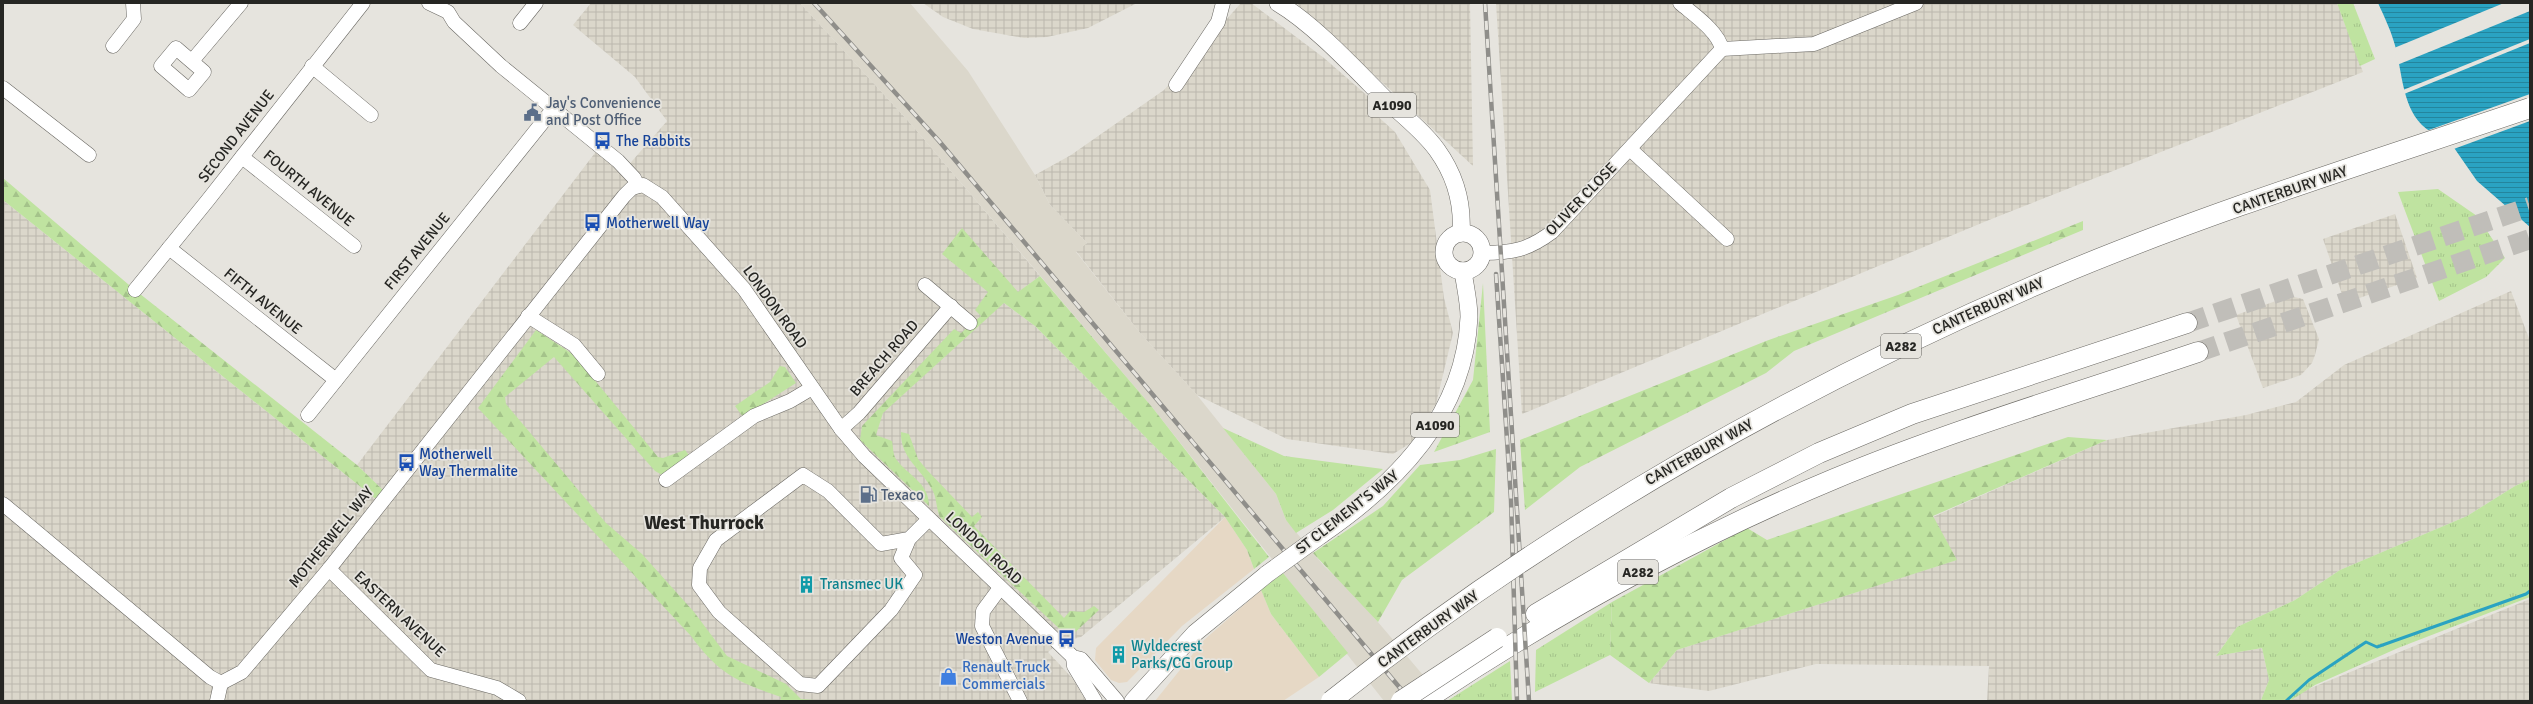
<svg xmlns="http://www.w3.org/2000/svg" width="2533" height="704" font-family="Signika,sans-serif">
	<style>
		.commercial { fill: #e6d8c5 }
		.industrial { fill: url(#industrial-grid) }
		.built { fill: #dbd7cb }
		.grass { fill: url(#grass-tufts) }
		.forest { fill: url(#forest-firs) }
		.water { fill: url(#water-rules) }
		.pier { fill: #e6e4de }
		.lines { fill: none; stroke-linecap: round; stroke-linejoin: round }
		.stream { stroke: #2aa3c2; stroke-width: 3 }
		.highway-tunnel { stroke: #c0beb9; stroke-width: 20; stroke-dasharray: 20 10; stroke-linecap: butt }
		.minor-casing { stroke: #6a6863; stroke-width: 15 }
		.major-casing { stroke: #6a6863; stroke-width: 18 }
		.highway-casing { stroke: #6a6863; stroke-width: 21 }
		.minor { stroke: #fff; stroke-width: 14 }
		.major { stroke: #fff; stroke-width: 17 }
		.highway { stroke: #fff; stroke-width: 20 }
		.rail-casing { stroke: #8f8e8a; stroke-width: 4.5 }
		.rail { stroke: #e6e4de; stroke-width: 3; stroke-dasharray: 9; stroke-linecap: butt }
		.major-bridge-casing { stroke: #6a6863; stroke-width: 18; stroke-linecap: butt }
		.highway-bridge-casing { stroke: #6a6863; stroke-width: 21; stroke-linecap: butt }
		.major-bridge { stroke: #fff; stroke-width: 17 }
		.highway-bridge { stroke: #fff; stroke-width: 20 }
		.labels { text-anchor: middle; stroke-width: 3.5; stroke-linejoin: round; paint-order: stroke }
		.shield { fill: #e6e4de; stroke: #605f5b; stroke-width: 1 }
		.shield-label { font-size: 14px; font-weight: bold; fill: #262623 }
		.service-label { font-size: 15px; fill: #4e5e75; stroke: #e6e4de; text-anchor: start }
		.street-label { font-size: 15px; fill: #262623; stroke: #e6e4de }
		.transit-label { font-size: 15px; fill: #164399; stroke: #e6e4de; text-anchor: start }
		.culture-label { font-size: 15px; fill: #0d838f; stroke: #e6e4de; text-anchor: start }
		.shop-label { font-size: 15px; fill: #366cbe; stroke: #e6e4de; text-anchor: start }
		.district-label { font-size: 19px; font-weight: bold; fill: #262623; stroke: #e6e4de }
	</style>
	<defs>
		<pattern id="industrial-grid" width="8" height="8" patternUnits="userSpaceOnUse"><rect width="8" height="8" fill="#dbd7cb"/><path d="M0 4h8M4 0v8" fill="none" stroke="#bcb8ae"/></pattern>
		<pattern id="grass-tufts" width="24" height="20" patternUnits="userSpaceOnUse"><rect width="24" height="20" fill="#bfe3a0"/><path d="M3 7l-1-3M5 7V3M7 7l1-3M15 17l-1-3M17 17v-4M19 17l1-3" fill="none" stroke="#a4c38a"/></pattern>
		<pattern id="forest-firs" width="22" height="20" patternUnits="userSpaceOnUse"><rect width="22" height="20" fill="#bfe3a0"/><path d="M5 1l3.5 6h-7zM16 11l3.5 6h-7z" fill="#a4c38a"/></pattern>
		<pattern id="water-rules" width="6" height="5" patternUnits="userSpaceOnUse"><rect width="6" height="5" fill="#2aa3c2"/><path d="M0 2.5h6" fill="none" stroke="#24859d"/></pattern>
	</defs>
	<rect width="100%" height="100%" fill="#e6e4de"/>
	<g class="commercial">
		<polygon points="1225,517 1247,550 1254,569 1182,626 1127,682 1119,683 1111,680 1095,660 1096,648"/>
		<polygon points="1261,590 1271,614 1319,677 1283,701 1155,701 1204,640"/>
	</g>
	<g class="industrial">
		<polygon points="591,3 800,3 911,124 1040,276 1004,303 1035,326 1225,517 1081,637 1059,643 1048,652 1073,679 1086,701 3,701 3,200 377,500 384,491 357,465 601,145 626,168 667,121 635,77 573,25"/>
		<polygon points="923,3 1137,3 1088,28 1047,37 1024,38 973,29 943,17"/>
		<polygon points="1241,3 1251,3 1324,58 1378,105 1373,112 1395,132 1430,190 1444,298 1453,333 1436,404 1411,443 1393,454 1287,439 1197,395 1140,333 1076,251 1087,243 1050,205 1035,175 1071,155 1164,90"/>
		<polygon points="1296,3 1470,3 1473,166"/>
		<polygon points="1496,3 2337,3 2363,72 1989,220 1522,414"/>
		<polygon points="2395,214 2417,278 2345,303 2323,239"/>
		<polygon points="2511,291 2530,341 2530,479 2515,486 2467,516 2340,570 2295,600 2237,627 2216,656 2262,648 2269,680 2261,700 1987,701 1989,666 1816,664 1709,691 1649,683 1677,650 1956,560 1933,517 2107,440 2246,415 2296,402 2344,365"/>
		<polygon points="2290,296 2303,299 2319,339 2315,355 2312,363 2301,375 2263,388 2236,315"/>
		<polygon points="2530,599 2530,701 2290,701 2306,690"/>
	</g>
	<polygon class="built" points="800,3 910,3 968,71 1035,175 1050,205 1087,243 1076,252 1140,333 1197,395 1276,494 1286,520 1324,566 1355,595 1445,701 1384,701 1152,407 911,124"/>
	<g class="grass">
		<polygon points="2337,3 2353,3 2375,59 2360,66"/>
		<polygon points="2438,189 2477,216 2505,258 2486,277 2439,301 2398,192"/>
		<polygon points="1223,428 1284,456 1383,469 1333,510 1296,533 1286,520 1276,494"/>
		<polygon points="2530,479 2530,597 2398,648 2315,685 2290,701 2256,701 2261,700 2269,680 2262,648 2216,656 2237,627 2295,600 2340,570 2467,516 2515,486"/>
		<polygon points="1283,573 1348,653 1319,677 1271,614 1261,590"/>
		<polygon points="1612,602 1610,655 1535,692 1536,650"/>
		<polygon points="1510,661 1512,701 1447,701"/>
	</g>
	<g class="forest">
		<polygon points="3,178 135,290 357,465 384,491 377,500 3,200"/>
		<polygon points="2083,221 2083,230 1794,351 1766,373 1580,467 1525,510 1520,440 1766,341 1898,295"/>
		<path d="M962,228l56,64 22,-16 112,131 117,150 -15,12 -7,-19 -22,-33 -190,-191 -31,-23 -121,110 -7,22 16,6c1,5 1,14 4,18 12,17 33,23 33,47l-69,-66 2,-14 92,-97 7,4 20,-17 -6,-6 13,-18 -46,-38z"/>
		<polygon points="1483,283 1490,432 1434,452 1473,380"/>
		<path d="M536,330l38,25 84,102 5,1 22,-8 6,8 -27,18 -9,-5 -101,-114 -49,40 1,7 100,119 36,31 52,58 33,44 59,28 15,15 26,2h-47l1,-4c-44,-15 -62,-23 -90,-61l-213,-228z"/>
		<polygon points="780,366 785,367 796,383 743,417 735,406 770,382"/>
		<path d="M901,432l8,2 9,25 9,11 45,47 6,-5 4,5 -8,9 90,92 6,-7 14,1 10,-6 5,4 -28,26 -7,-3 -124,-116c-4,-9 -3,-17 -7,-26 -11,-22 -33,-33 -32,-59z"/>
		<polygon points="2068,437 2107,440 1933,516 1957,560 1677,650 1649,683 1610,655 1612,602 1747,528 1767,540"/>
		<polygon points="1496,449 1494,512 1402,580 1378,622 1313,553 1383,506 1420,465 1460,460"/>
	</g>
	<path class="water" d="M2378,3h152v224l-53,-46 -36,-52 -10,3c-28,-17 -28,-54 -35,-83 -4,-16 -11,-31 -18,-46z"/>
	<g class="pier">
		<polygon points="2504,3 2530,3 2530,11 2397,65 2394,48"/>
		<polygon points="2530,39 2530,43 2404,94 2403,90"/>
		<polygon points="2530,94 2530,121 2451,150 2440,131 2431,134 2426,131"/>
	</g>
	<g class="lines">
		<polyline class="stream" points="2286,701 2309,680 2366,642 2377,647 2526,594 2530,591"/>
		<g class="highway-tunnel">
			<polyline points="2187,323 2530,207"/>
			<polyline points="2198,352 2530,239"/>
		</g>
		<defs>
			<g id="minor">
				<polyline points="429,3 448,12 454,22 501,66 618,161 634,178 638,186"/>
				<polyline points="520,23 536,3"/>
				<polyline points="113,46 134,19 133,3"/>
				<polygon points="176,48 204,72 189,90 161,66"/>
				<polyline points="1722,49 1814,44 1916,3"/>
				<polyline points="192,61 241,3"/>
				<polyline points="312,66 371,115"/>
				<polyline points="1176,85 1218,22 1223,3"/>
				<polyline points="3,88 89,155"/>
				<polyline points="1630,149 1727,239"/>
				<polyline points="242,157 354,246"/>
				<polyline points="169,248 336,380"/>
				<path d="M1482,253c30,0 46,-3 70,-21l170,-183c-4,-18 -28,-34 -42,-46"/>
				<polyline points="925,285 970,323"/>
				<polyline points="135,290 208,200 363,3"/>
				<polyline points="528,316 574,345 598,374"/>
				<polyline points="308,415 554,108"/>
				<polyline points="841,429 859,413 951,306"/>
				<polyline points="666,480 754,416 790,401 812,388"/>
				<polyline points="3,504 210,677 221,683 242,672 329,569 624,196 632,188 643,185 662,197 744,289 841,429 864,456 1073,657 1081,659 1117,701"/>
				<polyline points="909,539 881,544 828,491 803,475 716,540 700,568 699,585 719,612 800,684 818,686 891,610 915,575 901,558 909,539 929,519"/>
				<polyline points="329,569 431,670 497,688 519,701"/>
				<polyline points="1000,588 983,611 982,626 1020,701"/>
				<polyline points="1073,657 1074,666 1095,701"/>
				<polyline points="217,701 221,683"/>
			</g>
			<g id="major">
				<path d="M1278,3c37,22 78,67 109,98 17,15 37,31 50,49 18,25 26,53 24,83"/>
				<circle cx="1463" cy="252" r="19"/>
				<path d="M1321,535c76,-52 144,-121 148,-218 0,-15 -4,-31 -6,-46"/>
				<polyline points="1133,701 1195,633 1267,574"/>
			</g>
			<g id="highway">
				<polyline points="1536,614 1731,498 1819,453 1912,414 2187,323"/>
				<path d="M1424,701c130,-87 266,-162 410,-222 118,-49 243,-86 364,-127"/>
			</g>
		</defs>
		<use href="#minor" class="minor-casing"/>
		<use href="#major" class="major-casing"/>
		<use href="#highway" class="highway-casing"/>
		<use href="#minor" class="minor"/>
		<use href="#major" class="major"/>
		<use href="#highway" class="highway"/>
		<defs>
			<g id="rail">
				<polyline points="814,3 939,141 1411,701"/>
				<polyline points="1485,3 1529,701"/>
				<polyline points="1496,274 1511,500 1517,701"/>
			</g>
		</defs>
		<use href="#rail" class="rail-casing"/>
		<use href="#rail" class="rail"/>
		<defs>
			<polyline id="major-bridge" points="1267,574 1321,535"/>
			<g id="highway-bridge">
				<path d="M1331,701c219,-175 463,-313 721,-423 156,-66 318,-116 478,-170"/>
				<polyline points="1401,701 1497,638"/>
			</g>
		</defs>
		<use href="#major-bridge" class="major-bridge-casing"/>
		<use href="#highway-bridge" class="highway-bridge-casing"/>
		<use href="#major-bridge" class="major-bridge"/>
		<use href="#highway-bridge" class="highway-bridge"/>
	</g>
	<defs>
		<symbol id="civic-bare" viewBox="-9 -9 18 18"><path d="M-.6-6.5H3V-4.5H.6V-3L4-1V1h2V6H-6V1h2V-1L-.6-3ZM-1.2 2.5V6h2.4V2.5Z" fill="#5c6f8a" stroke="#e6e4de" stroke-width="2.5" paint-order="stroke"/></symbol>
		<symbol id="bus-bare" viewBox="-9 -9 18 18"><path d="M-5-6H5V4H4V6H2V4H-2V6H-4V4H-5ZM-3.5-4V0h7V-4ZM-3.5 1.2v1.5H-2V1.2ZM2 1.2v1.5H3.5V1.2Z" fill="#1a4fb4" stroke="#e6e4de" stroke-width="2.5" paint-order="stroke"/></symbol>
		<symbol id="fuel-bare" viewBox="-9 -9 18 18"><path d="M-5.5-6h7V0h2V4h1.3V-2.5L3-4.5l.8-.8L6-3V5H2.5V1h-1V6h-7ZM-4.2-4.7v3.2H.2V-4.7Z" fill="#5c6f8a" stroke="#e6e4de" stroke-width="2.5" paint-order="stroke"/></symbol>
		<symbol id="building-bare" viewBox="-9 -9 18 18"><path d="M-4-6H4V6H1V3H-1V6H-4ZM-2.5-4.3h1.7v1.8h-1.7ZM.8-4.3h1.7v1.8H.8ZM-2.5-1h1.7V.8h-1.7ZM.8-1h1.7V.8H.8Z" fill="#0f9aa8" stroke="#e6e4de" stroke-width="2.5" paint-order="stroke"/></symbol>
		<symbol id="shop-bare" viewBox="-9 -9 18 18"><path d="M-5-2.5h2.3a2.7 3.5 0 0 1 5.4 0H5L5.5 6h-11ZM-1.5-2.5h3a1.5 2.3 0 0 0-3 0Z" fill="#3f7fe0" stroke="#e6e4de" stroke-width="2.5" paint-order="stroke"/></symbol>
	</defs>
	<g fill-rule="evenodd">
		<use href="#civic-bare" x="520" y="100" width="25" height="25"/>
		<use href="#bus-bare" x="590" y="128" width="25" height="25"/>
		<use href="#bus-bare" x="580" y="210" width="25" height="25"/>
		<use href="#bus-bare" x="394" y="450" width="25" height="25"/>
		<use href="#fuel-bare" x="856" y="482" width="25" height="25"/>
		<use href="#building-bare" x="794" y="572" width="25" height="25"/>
		<use href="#bus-bare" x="1054" y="626" width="25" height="25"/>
		<use href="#building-bare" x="1106" y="642" width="25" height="25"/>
		<use href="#shop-bare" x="936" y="664" width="25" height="25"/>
	</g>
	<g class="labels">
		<g class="shield">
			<rect x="1368" y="93" width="48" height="24" rx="3"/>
			<rect x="1881" y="334" width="40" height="24" rx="3"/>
			<rect x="1411" y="413" width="48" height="24" rx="3"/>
			<rect x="1618" y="560" width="40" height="24" rx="3"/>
		</g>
		<g class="shield-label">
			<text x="1392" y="110">A1090</text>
			<text x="1901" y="351">A282</text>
			<text x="1435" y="430">A1090</text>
			<text x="1638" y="577">A282</text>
		</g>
		<g class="service-label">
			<text x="546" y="108">Jay's Convenience<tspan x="546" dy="17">and Post Office</tspan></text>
			<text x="881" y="500">Texaco</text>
		</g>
		<g class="street-label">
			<text transform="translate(236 136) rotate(-52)" y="5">SECOND AVENUE</text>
			<text transform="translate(309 188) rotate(39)" y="5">FOURTH AVENUE</text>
			<text transform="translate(2290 190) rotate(-19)" y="5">CANTERBURY WAY</text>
			<text transform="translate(1581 199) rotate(-46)" y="5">OLIVER CLOSE</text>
			<text transform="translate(417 251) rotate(-51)" y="5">FIRST AVENUE</text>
			<text transform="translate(263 301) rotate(39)" y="5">FIFTH AVENUE</text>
			<text transform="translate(1988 306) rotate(-24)" y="5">CANTERBURY WAY</text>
			<text transform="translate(775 307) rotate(54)" y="5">LONDON ROAD</text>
			<text transform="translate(884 358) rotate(-49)" y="5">BREACH ROAD</text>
			<text transform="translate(1699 452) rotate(-29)" y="5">CANTERBURY WAY</text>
			<text transform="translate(1347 512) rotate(-38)" y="5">ST CLEMENT'S WAY</text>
			<text transform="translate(331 537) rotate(-51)" y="5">MOTHERWELL WAY</text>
			<text transform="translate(984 548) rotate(43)" y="5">LONDON ROAD</text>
			<text transform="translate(400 614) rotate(43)" y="5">EASTERN AVENUE</text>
			<text transform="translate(1428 629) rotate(-36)" y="5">CANTERBURY WAY</text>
		</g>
		<g class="transit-label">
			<text x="616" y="146">The Rabbits</text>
			<text x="606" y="228">Motherwell Way</text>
			<text x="419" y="459">Motherwell<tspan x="419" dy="17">Way Thermalite</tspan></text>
			<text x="1053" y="644" text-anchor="end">Weston Avenue</text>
		</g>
		<g class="culture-label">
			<text x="820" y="589">Transmec UK</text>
			<text x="1131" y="651">Wyldecrest<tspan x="1131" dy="17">Parks/CG Group</tspan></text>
		</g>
		<g class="shop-label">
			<text x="962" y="672">Renault Truck<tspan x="962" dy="17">Commercials</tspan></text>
		</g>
		<g class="district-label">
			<text x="704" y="529">West Thurrock</text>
		</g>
	</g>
	<rect width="2533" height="704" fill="none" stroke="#262623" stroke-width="8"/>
</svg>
